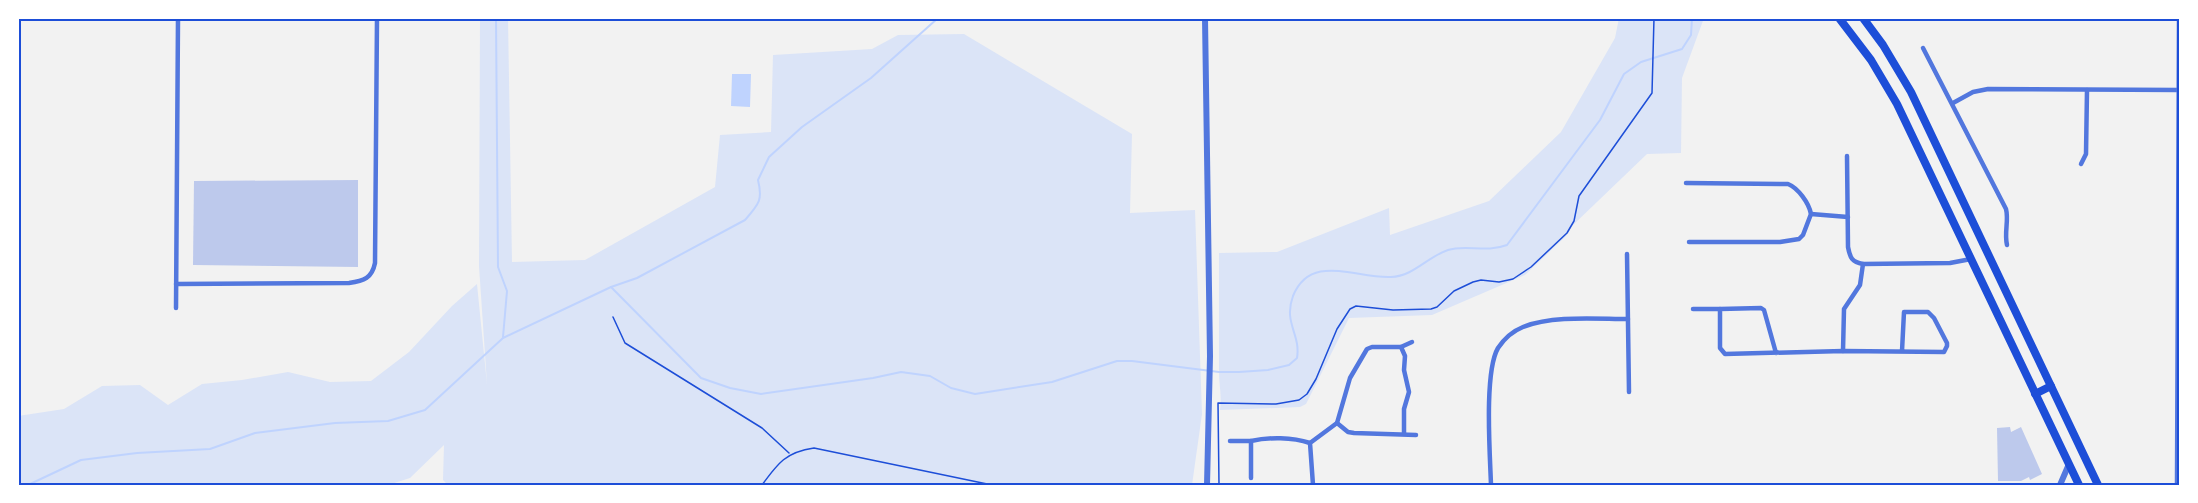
<svg xmlns="http://www.w3.org/2000/svg" width="2198" height="503" font-family="Overpass,sans-serif">
	<style>
		.green { fill: #dbe4f7 }
		.water { fill: #bfd3fe }
		.lines { fill: none; stroke-linecap: round; stroke-linejoin: round }
		.stream { stroke: #bfd3fe; stroke-width: 2 }
		.building { fill: #bdc9ec }
		.path { stroke: #1d4ed8; stroke-width: 1.5 }
		.minor { stroke: #5277de; stroke-width: 4.5 }
		.tertiary { stroke: #5277de; stroke-width: 6 }
		.trunk { stroke: #1d4ed8; stroke-width: 8 }
		.neatline { fill: none; stroke: #1d4ed8; stroke-width: 2 }
	</style>
	<rect width="100%" height="100%" fill="#f2f2f2"/>
	<g class="green">
		<polygon points="480,18 508,18 512,262 585,260 715,187 720,135 771,132 773,55 872,49 898,35 964,34 1132,134 1130,213 1195,210 1202,414 1192,485 448,485 443,480 444,445 410,478 388,485 18,485 18,416 64,409 102,386 140,385 168,405 202,384 242,380 288,372 330,382 371,381 409,352 452,306 477,284 487,384 479,266"/>
		<path d="M1619,18h85l-22,60 -1,75 -34,1 -74,71 -7,11 -41,39 -93,40 -83,3 -43,86 -6,3 -80,3c2,-14 -1,-25 -1,-38v-119l58,-1 112,-44 1,27 99,-34 72,-69 54,-94z"/>
	</g>
	<polygon class="water" points="732,74 751,74 750,107 731,106"/>
	<g class="lines">
		<g class="stream">
			<polyline points="496,18 498,267 507,291 503,337"/>
			<path d="M611,287l90,91 29,10 31,6 112,-16 28,-6 29,4 21,12 24,6 77,-12 65,-21h15l87,11h20l29,-2 21,-5 8,-7c4,-24 -14,-35 -4,-62 18,-44 63,-17 98,-19 23,-1 36,-20 57,-27 17,-6 38,3 59,-5l93,-125 24,-46 17,-12 41,-13 9,-14 1,-17"/>
			<path d="M28,485l53,-25 56,-7 73,-4 45,-16 80,-10 53,-2 37,-11 78,-72 108,-51 26,-9 108,-58c14,-16 18,-20 13,-40l11,-23 33,-30 69,-49 67,-60"/>
		</g>
	</g>
	<g class="building">
		<polygon points="358,180 358,267 193,265 194,181"/>
		<polygon points="2010,427 2011,432 2021,427 2042,474 2030,480 2029,477 2021,481 1998,481 1997,428"/>
	</g>
	<g class="lines">
		<g class="path">
			<polyline points="613,317 625,343 762,428 789,453"/>
			<path d="M762,485c16,-22 24,-33 52,-37l178,37"/>
			<polyline points="1215,485 1219,485 1218,403 1276,404 1299,400 1307,394 1316,379 1337,329 1350,309 1356,306 1393,310 1431,309 1437,307 1454,291 1473,282 1481,280 1499,282 1513,279 1531,267 1567,233 1574,221 1579,196 1652,93 1654,18"/>
		</g>
		<g class="minor">
			<path d="M1923,48l83,161c3,12 -2,23 1,36"/>
			<polyline points="1953,103 1973,92 1988,89 2179,90"/>
			<path d="M1847,156l1,91c2,11 4,15 15,17l87,-1 21,-4"/>
			<polyline points="2081,164 2086,154 2087,90"/>
			<path d="M1686,183l102,1c10,4 21,19 23,30l-8,21 -4,4 -19,3h-91"/>
			<polyline points="1811,214 1848,217"/>
			<polyline points="1627,254 1629,392"/>
			<path d="M176,284l173,-1c15,-2 23,-5 26,-20l2,-245"/>
			<polyline points="176,308 178,18"/>
			<polyline points="1693,309 1720,309"/>
			<polyline points="1401,347 1412,342"/>
			<polyline points="1843,351 1844,309 1860,285 1863,264"/>
			<polyline points="1776,353 1764,310 1761,308 1720,309 1720,348 1725,354 1843,351 1944,352 1947,346 1947,343 1934,318 1928,312 1904,312 1902,351"/>
			<polyline points="1337,423 1348,432 1354,433 1416,435"/>
			<polyline points="1230,441 1251,441"/>
			<path d="M1251,478v-37c18,-4 41,-4 59,2"/>
			<polyline points="1313,485 1310,443 1337,423 1350,378 1367,349 1372,347 1401,347 1405,356 1404,370 1409,392 1404,409 1404,433"/>
			<path d="M1491,485c-1,-31 -7,-113 7,-137 6,-9 15,-17 25,-21 29,-12 74,-8 105,-8"/>
			<polyline points="2177,485 2179,18"/>
		</g>
		<g class="tertiary">
			<polyline points="1205,18 1210,356 1207,485"/>
			<polyline points="2060,485 2069,464"/>
		</g>
		<g class="trunk">
			<polyline points="1839,18 1871,60 1897,104 2079,485"/>
			<polyline points="1863,18 1883,45 1911,92 2098,485"/>
			<polyline points="2035,394 2051,386"/>
		</g>
	</g>
	<rect width="2198" height="503" fill="none" stroke="#ffffff" stroke-width="39"/>
	<rect x="20" y="20" width="2158" height="464" class="neatline"/>
</svg>
